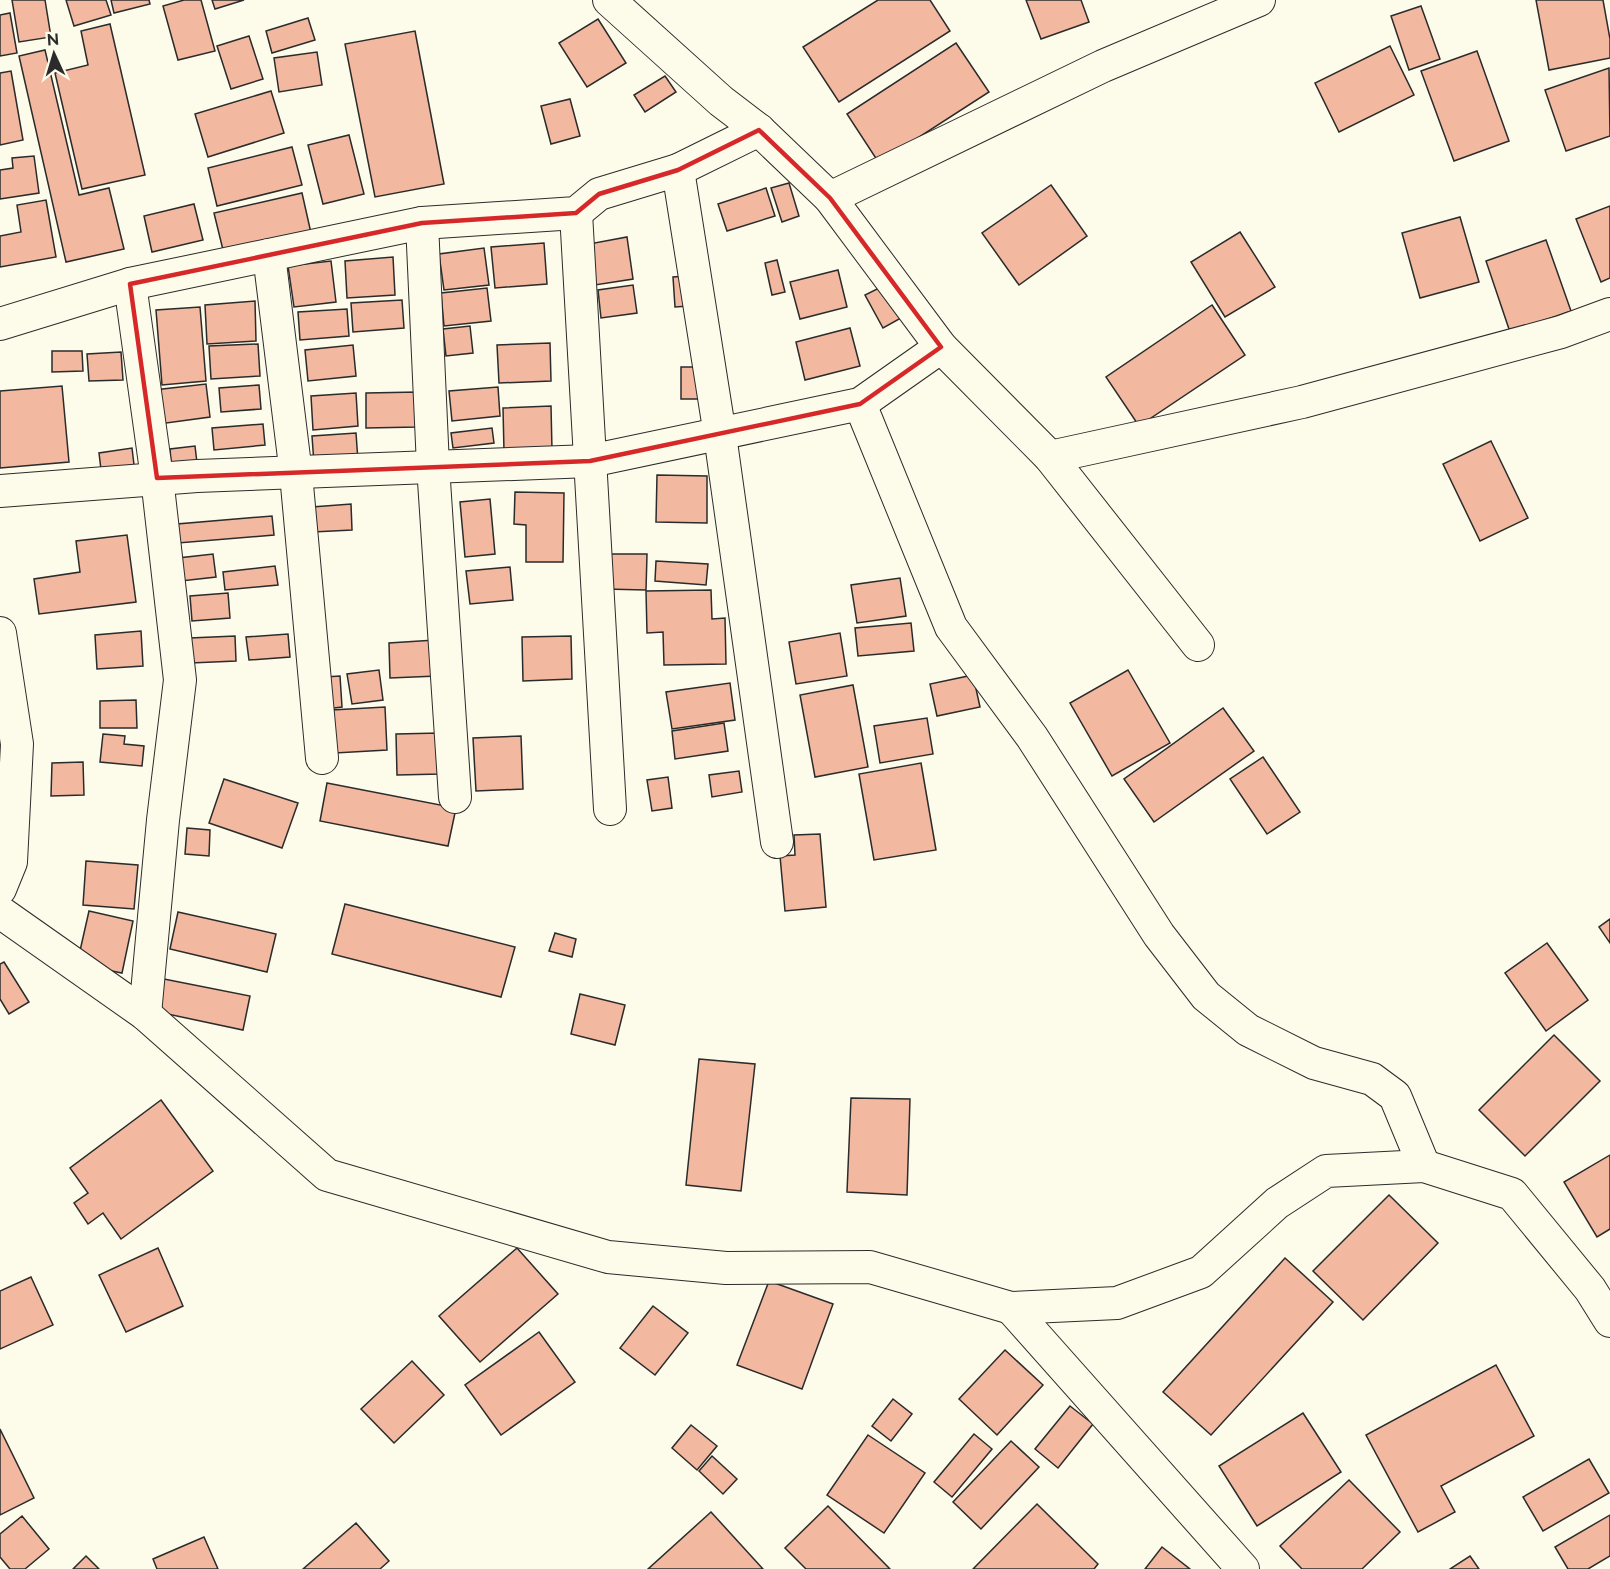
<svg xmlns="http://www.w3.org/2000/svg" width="1610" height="1569" font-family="Raleway,sans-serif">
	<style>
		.building { fill: #f2b8a0; stroke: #2b2b2b; stroke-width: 1.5 }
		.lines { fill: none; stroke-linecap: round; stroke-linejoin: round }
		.minor-casing { stroke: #2b2b2b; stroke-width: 34 }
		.minor { stroke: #fdfbea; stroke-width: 32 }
		.marked { fill: none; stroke: #d62828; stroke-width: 4.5; stroke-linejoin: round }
	</style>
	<rect width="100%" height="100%" fill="#fdfbea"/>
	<g class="building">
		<polygon points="12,0 45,0 51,37 19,42"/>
		<polygon points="66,0 106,0 111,15 74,26"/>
		<polygon points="111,0 149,0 150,4 114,13"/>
		<polygon points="184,0 201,0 215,51 178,60 163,6"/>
		<polygon points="212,0 244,0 215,9"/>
		<polygon points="878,0 930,0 950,31 839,102 803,47"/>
		<polygon points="1026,0 1081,0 1089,22 1041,39"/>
		<polygon points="1536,0 1603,0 1610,39 1610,58 1549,70"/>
		<polygon points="1421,6 1440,59 1409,70 1391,16"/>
		<polygon points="10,13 17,53 0,56 0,15"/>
		<polygon points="308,18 315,40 272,53 266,31"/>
		<polygon points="598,19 626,63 587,87 559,43"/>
		<polygon points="110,24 145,175 82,189 55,73 88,65 81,31"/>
		<polygon points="415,31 444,184 375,197 345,44"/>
		<polygon points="249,36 263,79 231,89 217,46"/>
		<polygon points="956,43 989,92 879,163 847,114"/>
		<polygon points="1390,46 1414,95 1339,132 1315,83"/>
		<polygon points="45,50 79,195 109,188 124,249 66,262 19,56"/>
		<polygon points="1477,51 1509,141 1454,161 1421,71"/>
		<polygon points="317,52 322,85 279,92 274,58"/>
		<polygon points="1609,68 1610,136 1566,151 1545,90"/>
		<polygon points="11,71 23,140 0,145 0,73"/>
		<polygon points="665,76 676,92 645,112 634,95"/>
		<polygon points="271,91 284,133 208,157 195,114"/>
		<polygon points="570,99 580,136 551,144 541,106"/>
		<polygon points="349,135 364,194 323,204 308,145"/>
		<polygon points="292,147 302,185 217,206 208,168"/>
		<polygon points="34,156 39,193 0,199 0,170 13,168 12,158"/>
		<polygon points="789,183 799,216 782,222 771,188"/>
		<polygon points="1051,185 1087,236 1019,285 982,233"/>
		<polygon points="766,188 775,216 727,231 718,204"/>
		<polygon points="302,193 311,233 224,254 214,213"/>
		<polygon points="46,200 56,257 0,267 0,236 21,232 17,205"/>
		<polygon points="194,204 203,240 152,252 144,216"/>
		<polygon points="1610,206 1610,278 1601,282 1576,219"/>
		<polygon points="1460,217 1479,282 1420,298 1402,233"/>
		<polygon points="1240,232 1275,287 1225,317 1191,262"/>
		<polygon points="627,237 633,279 595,285 589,244"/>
		<polygon points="1546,240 1571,311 1510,332 1486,261"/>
		<polygon points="544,243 547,284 495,288 491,247"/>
		<polygon points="484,248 489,285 444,290 439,254"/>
		<polygon points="393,257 395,295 347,298 345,261"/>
		<polygon points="777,260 785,292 772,295 765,263"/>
		<polygon points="331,261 336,302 294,307 288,266"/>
		<polygon points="838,270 847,307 800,319 790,282"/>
		<polygon points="701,275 703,305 675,307 673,277"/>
		<polygon points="633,285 637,313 601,318 598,290"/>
		<polygon points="883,286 901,318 883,328 865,295"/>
		<polygon points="487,288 491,321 444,326 441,293"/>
		<polygon points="402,300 404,328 353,332 351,303"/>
		<polygon points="255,301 256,341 207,344 205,305"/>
		<polygon points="1212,305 1245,355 1139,426 1106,377"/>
		<polygon points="200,307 206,381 162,385 156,310"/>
		<polygon points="347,309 349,336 300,340 298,312"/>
		<polygon points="470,326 473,353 446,356 443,329"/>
		<polygon points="850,328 860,366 805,380 796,342"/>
		<polygon points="550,343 551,381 499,383 497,345"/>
		<polygon points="258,344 260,376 211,379 209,346"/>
		<polygon points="353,345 356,376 308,381 305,350"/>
		<polygon points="52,351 82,351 83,371 52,372"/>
		<polygon points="121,352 123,380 89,381 87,354"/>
		<polygon points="681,367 703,367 704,399 681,399"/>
		<polygon points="206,384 210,417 159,424 154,390"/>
		<polygon points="259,385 261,409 221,412 219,388"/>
		<polygon points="62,386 69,462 0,468 0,391"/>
		<polygon points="498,387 500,416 452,421 449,391"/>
		<polygon points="418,392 418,427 366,428 366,393"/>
		<polygon points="356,393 358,426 313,430 311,396"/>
		<polygon points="551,406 552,450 504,452 503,408"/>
		<polygon points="263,424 265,445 214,450 212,428"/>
		<polygon points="492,428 494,443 453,448 451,433"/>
		<polygon points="356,433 358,461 314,464 312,436"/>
		<polygon points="1491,441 1528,518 1480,541 1443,464"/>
		<polygon points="195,446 198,471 172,473 170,449"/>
		<polygon points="132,448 135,473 102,478 99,453"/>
		<polygon points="657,475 707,476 707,523 656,522"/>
		<polygon points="515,492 564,493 563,562 526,562 526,525 514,524"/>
		<polygon points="490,499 495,554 465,557 460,502"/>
		<polygon points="351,504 352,530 313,532 312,507"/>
		<polygon points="272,516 274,535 178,543 177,524"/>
		<polygon points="127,535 136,602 39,614 34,579 80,572 76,541"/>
		<polygon points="213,554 216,577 181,581 178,558"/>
		<polygon points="604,554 647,554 646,590 604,589"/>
		<polygon points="656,561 708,564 706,585 655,581"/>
		<polygon points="275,566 278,585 225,590 223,572"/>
		<polygon points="510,567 513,600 470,604 466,571"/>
		<polygon points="900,578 906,616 857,623 851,585"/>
		<polygon points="711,590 712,619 725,618 726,664 664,665 663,632 647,633 646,591"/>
		<polygon points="228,593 230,618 192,621 190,596"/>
		<polygon points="911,623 914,651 858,656 855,628"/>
		<polygon points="141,631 143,666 97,669 95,635"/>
		<polygon points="840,633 847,676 796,684 789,642"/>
		<polygon points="288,634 290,657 249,660 246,637"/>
		<polygon points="235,636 236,661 191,663 190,638"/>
		<polygon points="571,636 572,679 523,681 522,637"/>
		<polygon points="435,640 437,676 390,678 389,643"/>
		<polygon points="379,670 383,700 352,704 347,674"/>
		<polygon points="1128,670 1170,743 1112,776 1070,703"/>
		<polygon points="973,675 980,707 937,716 930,684"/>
		<polygon points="340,676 342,707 326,709 324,677"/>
		<polygon points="730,683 735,720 672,729 666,692"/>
		<polygon points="853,685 868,767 815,777 800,695"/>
		<polygon points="136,700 137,728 100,728 100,701"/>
		<polygon points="385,707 387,750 335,753 332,710"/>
		<polygon points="1223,708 1254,751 1154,822 1124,779"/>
		<polygon points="927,718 933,754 880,763 874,726"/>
		<polygon points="724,723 728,751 675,759 672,731"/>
		<polygon points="440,733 441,774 397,775 396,734"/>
		<polygon points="103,734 125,736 124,744 144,746 142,766 100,762"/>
		<polygon points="521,736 523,789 476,791 473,738"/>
		<polygon points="1263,757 1300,812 1267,834 1230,779"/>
		<polygon points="83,762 84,795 51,796 52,763"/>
		<polygon points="921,763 936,850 874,860 859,774"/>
		<polygon points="739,771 742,792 712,797 709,775"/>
		<polygon points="668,777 672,808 652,811 647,780"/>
		<polygon points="224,779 298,803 282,848 209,823"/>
		<polygon points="327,783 456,808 448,846 320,821"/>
		<polygon points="187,828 210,830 209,856 185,854"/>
		<polygon points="820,834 826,907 785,911 780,856 795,855 794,835"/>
		<polygon points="86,861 138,865 134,909 83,905"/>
		<polygon points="345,904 515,947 501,997 332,954"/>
		<polygon points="89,911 133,921 122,973 77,964"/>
		<polygon points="178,912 276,934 267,972 170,949"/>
		<polygon points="1610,919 1610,943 1599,927"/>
		<polygon points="555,933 576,939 572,957 549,951"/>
		<polygon points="1547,943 1588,1000 1546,1031 1505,973"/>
		<polygon points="4,962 29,1002 9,1014 0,999 0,964"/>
		<polygon points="164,979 250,996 243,1030 158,1012"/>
		<polygon points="580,994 625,1005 615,1045 571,1034"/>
		<polygon points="1554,1035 1600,1081 1525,1156 1479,1110"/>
		<polygon points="699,1059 755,1064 741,1191 686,1185"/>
		<polygon points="851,1098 910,1099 907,1195 847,1192"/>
		<polygon points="161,1100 213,1171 121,1239 103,1213 88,1224 74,1203 88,1193 70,1168"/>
		<polygon points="1610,1155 1610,1229 1597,1237 1564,1182"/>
		<polygon points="1389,1195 1438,1243 1363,1320 1313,1271"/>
		<polygon points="158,1248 183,1306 126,1332 99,1275"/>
		<polygon points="517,1248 558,1294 480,1362 439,1316"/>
		<polygon points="1285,1258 1333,1302 1211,1435 1163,1392"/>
		<polygon points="31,1277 53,1325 0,1349 0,1291"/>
		<polygon points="769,1281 833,1304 802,1389 737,1365"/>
		<polygon points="653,1306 688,1333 655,1375 620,1348"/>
		<polygon points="539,1332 575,1382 501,1435 465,1385"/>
		<polygon points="1005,1350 1043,1385 997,1435 959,1399"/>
		<polygon points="412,1361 444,1395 394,1443 361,1409"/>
		<polygon points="1496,1365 1534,1436 1441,1486 1455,1512 1418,1532 1366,1435"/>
		<polygon points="893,1399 912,1414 891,1441 872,1426"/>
		<polygon points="1070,1406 1093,1424 1058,1468 1035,1449"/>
		<polygon points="1303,1413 1341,1472 1257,1526 1219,1466"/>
		<polygon points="691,1425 717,1446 697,1470 672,1448"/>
		<polygon points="0,1429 34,1498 0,1515"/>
		<polygon points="974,1434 992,1449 952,1497 934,1482"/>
		<polygon points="868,1435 925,1473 884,1533 827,1495"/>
		<polygon points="1011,1441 1039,1467 981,1529 953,1502"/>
		<polygon points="712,1456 737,1479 723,1494 699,1471"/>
		<polygon points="1589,1459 1609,1493 1543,1531 1523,1497"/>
		<polygon points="1349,1480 1400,1532 1362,1569 1302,1569 1280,1546"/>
		<polygon points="1037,1504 1098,1564 1094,1569 973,1569"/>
		<polygon points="828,1506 890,1569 806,1569 785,1548"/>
		<polygon points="711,1512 763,1569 648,1569"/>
		<polygon points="1610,1515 1610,1556 1588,1569 1568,1569 1555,1547"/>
		<polygon points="22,1516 49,1549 25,1569 10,1569 0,1557 0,1534"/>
		<polygon points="356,1523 389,1561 380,1569 303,1569"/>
		<polygon points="204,1537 218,1569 157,1569 153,1559"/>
		<polygon points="1162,1547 1190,1569 1145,1569"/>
		<polygon points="86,1556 99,1569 73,1569"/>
		<polygon points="1470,1556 1479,1569 1450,1569"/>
	</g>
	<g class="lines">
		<defs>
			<g id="minor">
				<polyline points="609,0 721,101 759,130 830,198 941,347 1050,457 1198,645"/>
				<polyline points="678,170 720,435 777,842"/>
				<polyline points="830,198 1103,66 1259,0"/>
				<polyline points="576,213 610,809"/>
				<polyline points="422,223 433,466 455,797"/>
				<polyline points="269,255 296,474 322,758"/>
				<polyline points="130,284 157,478 180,680 163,820 145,1014"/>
				<polyline points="0,324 130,284 422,223 576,213 599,194 678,170 759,130"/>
				<polyline points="860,404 951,627 1032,737 1159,935 1206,996 1248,1030 1314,1063 1372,1079 1395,1096 1424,1166"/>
				<polyline points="1050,457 1302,402 1561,332 1610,314"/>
				<polyline points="0,491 197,476 590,461 860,404 941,347"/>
				<polyline points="0,633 17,744 11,862 0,889"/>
				<polyline points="0,912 145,1014 327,1175 608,1257 726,1268 870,1267 1011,1308 1117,1303 1201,1272 1277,1203 1326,1171 1424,1166 1512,1194 1590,1289 1610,1321"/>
				<polyline points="1011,1308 1243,1569"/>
			</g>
		</defs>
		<use href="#minor" class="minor-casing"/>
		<use href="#minor" class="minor"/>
	</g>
	<path class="marked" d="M759,130l71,68 111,149 -81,57 -270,57 -433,17 -27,-194 292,-61 154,-10 23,-19 79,-24z"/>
	<g transform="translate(54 54) rotate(356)" stroke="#fdfbea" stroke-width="4.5" paint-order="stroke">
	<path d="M0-4.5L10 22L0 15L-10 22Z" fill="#2b2b2b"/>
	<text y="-9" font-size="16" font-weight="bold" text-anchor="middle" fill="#2b2b2b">N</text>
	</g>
</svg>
